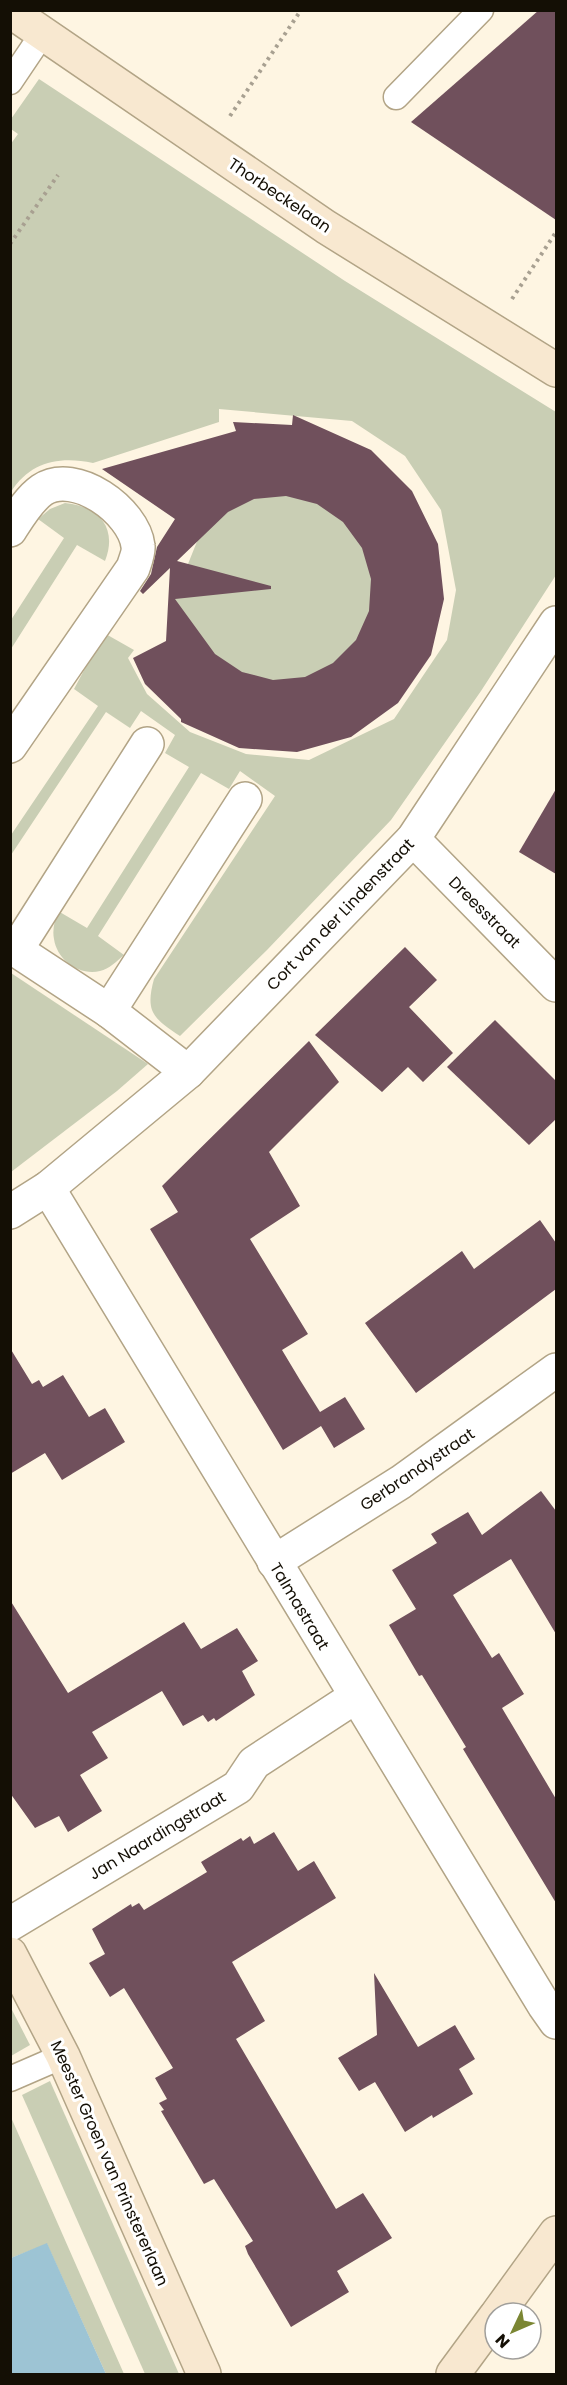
<svg xmlns="http://www.w3.org/2000/svg" width="567" height="2385" font-family="Poppins,sans-serif">
	<style>
		.green { fill: #c9ceb4 }
		.water { fill: #9dc4d4 }
		.building { fill: #70505c; fill-rule: evenodd }
		.lines { fill: none; stroke-linecap: round; stroke-linejoin: round }
		.lane-casing { stroke: #b2a486; stroke-width: 27 }
		.street-casing { stroke: #b2a486; stroke-width: 36 }
		.secondary-casing { stroke: #b2a486; stroke-width: 36 }
		.path { stroke: #a8a091; stroke-width: 4; stroke-dasharray: 3 4.5; stroke-linecap: butt }
		.lane { stroke: #fff; stroke-width: 24 }
		.street { stroke: #fff; stroke-width: 33 }
		.secondary { stroke: #f8e8d0; stroke-width: 33 }
		.labels { text-anchor: middle; stroke-width: 6; stroke-linejoin: round; paint-order: stroke }
		.street-label { font-size: 16px; fill: #140f05; stroke: #fff }
	</style>
	<rect width="100%" height="100%" fill="#fef5e2"/>
	<g class="green">
		<path d="M39,79l306,202 211,131v163l-75,116 -90,129 -124,130 -87,86c-27,-18 -35,-24 -26,-57l121,-183 -35,-25 -11,18 -28,-16 -103,163 26,19c-7,6 -15,14 -24,16 -21,5 -43,-11 -46,-32 -2,-10 1,-19 4,-28l29,17 102,-161 -24,-14 10,-18 -34,-24 -11,17 -24,-16 -95,143v-20l87,-129 -24,-17 30,-56 30,17 -6,8 19,36 43,38 56,22 63,6 85,-41 53,-79 9,-50 -15,-80 -36,-54 -53,-35 -133,-12v13l-126,41c-34,-7 -63,-1 -82,29l-1,-347 8,-11 -7,-5v-10z"/>
		<polygon points="295,492 325,504 356,531 377,583 370,616 354,646 330,667 303,679 277,684 246,678 220,664 171,595 186,569 198,539 228,503"/>
		<path d="M65,503c34,3 53,25 40,58l-28,-16 -66,104v-29l53,-82 -26,-19 12,-10z"/>
		<polygon points="11,973 148,1064 117,1091 11,1172"/>
		<polygon points="10,2006 30,2045 11,2056 10,2056"/>
		<polygon points="50,2081 179,2374 145,2374 22,2095"/>
		<polygon points="10,2115 124,2374 106,2374 47,2244 11,2258"/>
	</g>
	<polygon class="water" points="47,2243 106,2374 11,2374 11,2258"/>
	<g class="building">
		<polygon points="539,10 556,10 556,220 411,122"/>
		<path d="M293,415l78,35 41,41 26,53 6,55 -13,56 -33,48 -47,34 -54,15 -58,-4 -58,-26v-3l-36,-35 -12,-26 33,-17 4,-73 -27,26 -3,-3 11,-17 6,-27 18,-28 -73,-50 134,-38 -3,-9 59,3zM286,496l31,8 26,18 19,26 9,31 -2,32 -13,29 -23,23 -28,14 -32,3 -31,-8 -27,-18 -40,-55 96,-10v-3l-94,-25 51,-49 26,-13z"/>
		<polygon points="556,789 556,874 519,852"/>
		<polygon points="405,947 437,980 409,1007 453,1053 423,1082 408,1067 382,1092 315,1035"/>
		<polygon points="495,1020 556,1081 556,1119 529,1145 447,1067"/>
		<polygon points="309,1041 339,1082 269,1152 300,1206 250,1239 308,1334 282,1350 300,1380 320,1412 345,1397 365,1429 334,1448 321,1426 283,1450 150,1229 178,1212 162,1186"/>
		<polygon points="540,1220 556,1243 556,1289 416,1393 365,1323 462,1251 474,1269"/>
		<polygon points="10,1348 32,1384 39,1380 43,1387 63,1375 89,1417 105,1408 125,1442 62,1480 45,1453 10,1474"/>
		<polygon points="541,1491 556,1511 556,1634 511,1559 453,1595 492,1658 499,1653 524,1694 502,1708 556,1799 556,1903 463,1749 466,1747 422,1675 419,1676 389,1625 416,1609 392,1570 437,1543 431,1534 468,1512 482,1535"/>
		<polygon points="10,1600 68,1693 184,1622 201,1649 237,1628 258,1661 242,1671 255,1695 216,1721 214,1718 208,1722 203,1715 183,1726 162,1691 92,1732 108,1758 80,1775 102,1811 68,1832 59,1816 35,1828 10,1793"/>
		<polygon points="274,1832 298,1871 314,1861 336,1898 232,1962 265,2021 236,2039 336,2209 363,2193 392,2238 337,2271 349,2292 291,2327 248,2254 245,2246 253,2241 214,2179 204,2184 161,2111 164,2110 159,2103 167,2099 155,2078 173,2068 124,1988 110,1997 89,1963 105,1954 92,1929 131,1904 132,1907 139,1903 144,1910 207,1872 201,1862 241,1838 243,1841 250,1836 254,1844"/>
		<polygon points="374,1973 418,2047 455,2025 475,2059 459,2069 473,2094 433,2118 432,2115 405,2132 375,2082 359,2091 338,2058 377,2035"/>
	</g>
	<g class="lines">
		<defs>
			<g id="lane">
				<polyline points="10,82 43,33"/>
				<polyline points="396,97 481,10"/>
				<polyline points="10,2079 63,2056"/>
			</g>
			<g id="street">
				<path d="M10,530c9,-14 19,-31 32,-40 33,-22 92,21 96,56 1,6 -3,16 -5,22l-123,178"/>
				<polyline points="413,839 556,985"/>
				<polyline points="10,946 109,1011 188,1072"/>
				<polyline points="16,950 147,744"/>
				<polyline points="109,1011 245,799"/>
				<polyline points="48,1188 544,2005 556,2022"/>
				<polyline points="10,1212 48,1188 188,1072 413,839 556,623"/>
				<polyline points="274,1562 401,1482 556,1370"/>
				<polyline points="10,1924 238,1787 254,1763 355,1697"/>
			</g>
			<g id="secondary">
				<polyline points="10,11 326,227 556,370"/>
				<polyline points="10,1954 63,2056 204,2374"/>
				<polyline points="498,2313 556,2233"/>
				<polyline points="453,2374 495,2317"/>
			</g>
		</defs>
		<use href="#lane" class="lane-casing"/>
		<use href="#street" class="street-casing"/>
		<use href="#secondary" class="secondary-casing"/>
		<g class="path">
			<polyline points="230,116 301,10"/>
			<polyline points="10,244 58,175"/>
			<polyline points="512,299 556,232"/>
		</g>
		<use href="#lane" class="lane"/>
		<use href="#street" class="street"/>
		<use href="#secondary" class="secondary"/>
	</g>
	<g class="labels">
		<g class="street-label">
			<text transform="translate(280 195) rotate(34)" y="6">Thorbeckelaan</text>
			<text transform="translate(485 912) rotate(45)" y="6">Dreesstraat</text>
			<text transform="translate(340 914) rotate(-46)" y="6">Cort van der Lindenstraat</text>
			<text transform="translate(417 1469) rotate(-34)" y="6">Gerbrandystraat</text>
			<text transform="translate(300 1606) rotate(59)" y="6">Talmastraat</text>
			<text transform="translate(157 1835) rotate(-31)" y="6">Jan Naardingstraat</text>
			<text transform="translate(110 2163) rotate(66)" y="6">Meester Groen van Prinstererlaan</text>
		</g>
	</g>
	<rect width="567" height="2385" fill="none" stroke="#140f05" stroke-width="24"/>
	<g transform="translate(513 2331) rotate(226)"><circle r="28" fill="#ffffff" stroke="#a19f9b" stroke-width="1.5"/>
	<path d="M0-4.5L10 22L0 15L-10 22Z" fill="#7b8633"/>
	<text y="-9" font-size="16" font-weight="bold" text-anchor="middle" fill="#140f05">N</text>
	</g>
</svg>
